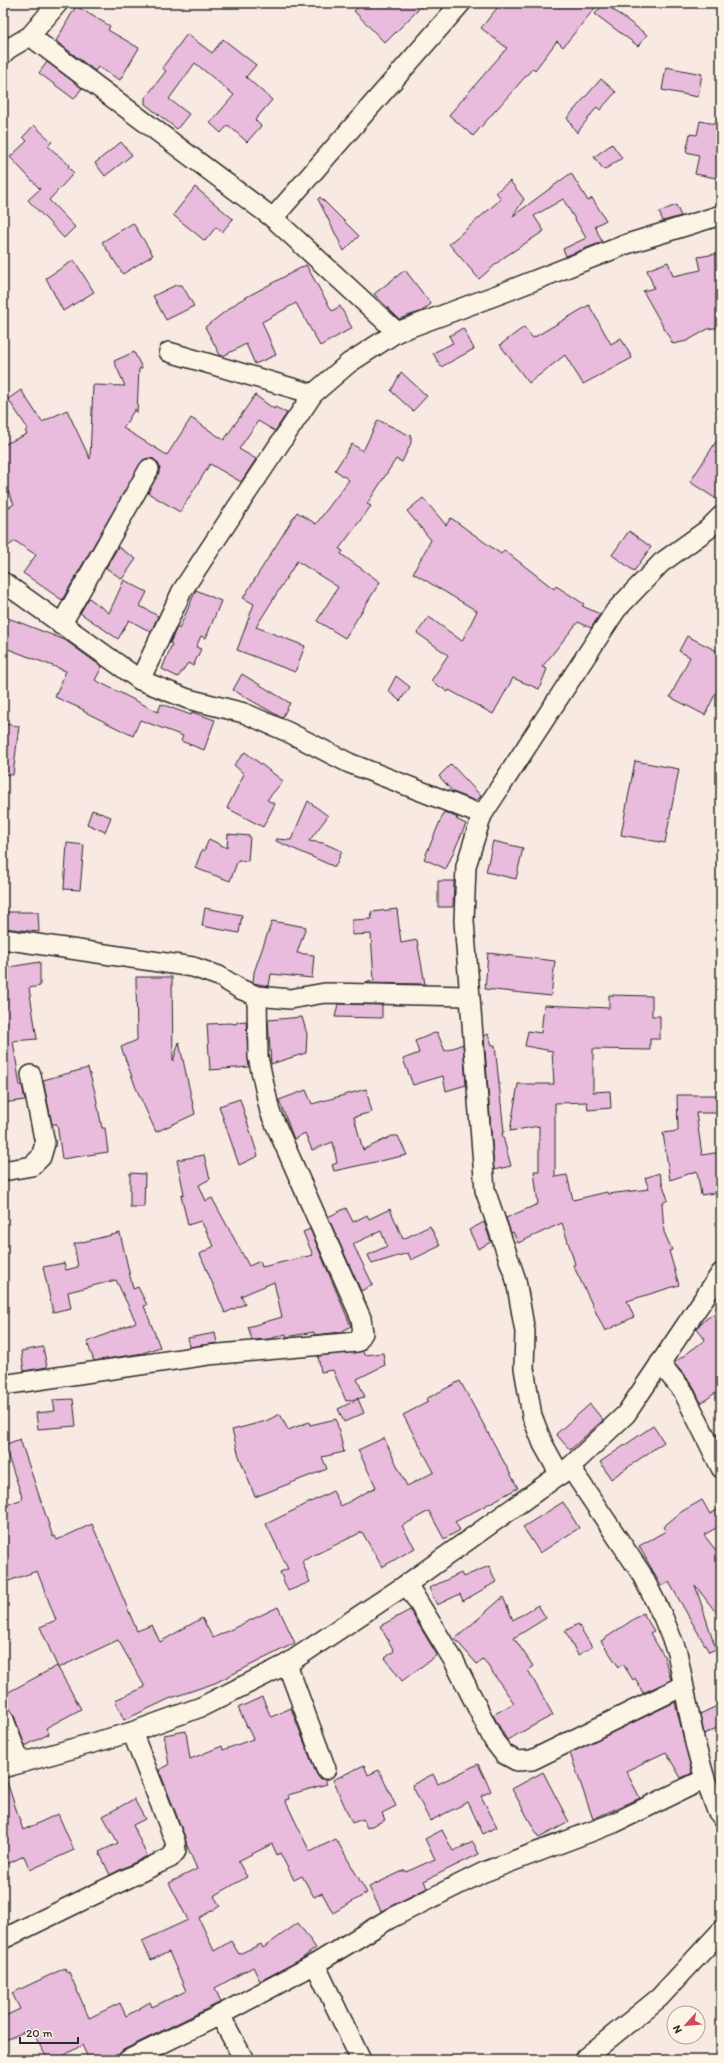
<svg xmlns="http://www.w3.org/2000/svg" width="724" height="2063" font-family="Itim,sans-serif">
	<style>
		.building { fill: #e9bbdd; stroke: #2b2b2b }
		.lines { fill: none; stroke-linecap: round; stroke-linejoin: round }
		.minor-casing { stroke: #2b2b2b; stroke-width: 22 }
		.minor { stroke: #fcf5e5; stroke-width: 19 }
	</style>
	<rect width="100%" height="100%" fill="#f8e9e3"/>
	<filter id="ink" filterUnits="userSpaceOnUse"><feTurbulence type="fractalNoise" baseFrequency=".025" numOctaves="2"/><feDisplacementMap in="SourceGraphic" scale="8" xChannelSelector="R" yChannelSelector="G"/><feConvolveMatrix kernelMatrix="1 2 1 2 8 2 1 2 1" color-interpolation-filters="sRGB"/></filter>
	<g filter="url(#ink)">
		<g class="building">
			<polygon points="363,3 425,3 385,43 354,11"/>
			<polygon points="501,3 599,3 563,47 557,41 535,70 533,68 473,136 449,115 507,48 481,28"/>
			<polygon points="604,3 647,35 638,46 595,14"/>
			<polygon points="76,6 110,26 108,30 139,48 120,80 98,67 95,71 56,41"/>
			<polygon points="187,34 212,53 223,39 256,65 246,77 272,100 255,120 261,126 247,142 228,125 221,133 210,123 234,95 195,63 169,99 189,114 177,129 145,104 145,98 166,71 162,68"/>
			<polygon points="47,62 82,88 74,99 39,73"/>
			<polygon points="666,67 702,74 698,97 662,90"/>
			<polygon points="601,79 616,92 600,110 597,107 577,133 567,118"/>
			<polygon points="700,121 721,125 721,179 695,174 699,155 686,152 690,134 697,135"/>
			<polygon points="34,125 52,142 48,146 69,165 68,167 74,173 49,200 75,227 64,238 28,200 40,189 10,157 27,141 23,137"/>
			<polygon points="121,142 132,155 105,176 95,163"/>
			<polygon points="612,144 622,158 604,170 594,157"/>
			<polygon points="571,173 588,201 592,198 606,220 595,226 602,242 566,256 563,249 586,238 563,199 534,216 544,231 503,258 479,279 449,244 501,199 496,192 510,181 524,199 513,216"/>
			<polygon points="195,187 233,219 222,232 216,227 205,241 173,215"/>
			<polygon points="320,197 359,236 344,251 318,199"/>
			<polygon points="676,205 681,216 663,221 659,212"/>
			<polygon points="133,223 153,255 123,274 102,242"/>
			<polygon points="721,253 721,327 708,329 687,341 673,344 643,291 654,288 647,270 668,262 673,276 701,270 698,257"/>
			<polygon points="74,260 94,292 63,311 46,278"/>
			<polygon points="306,265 332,311 340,306 352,328 320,346 296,303 262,322 276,355 255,364 246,344 223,356 220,355 205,327 239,301"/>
			<polygon points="405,270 431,304 422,311 399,319 374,294"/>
			<polygon points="176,285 182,285 194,306 166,320 153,296"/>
			<polygon points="589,305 611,344 621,338 632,358 583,384 565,355 529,383 500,345 524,327 533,338"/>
			<polygon points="463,328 474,349 441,367 433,353 453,343 449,336"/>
			<polygon points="134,352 142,368 139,369 137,413 135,409 123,428 167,455 191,418 224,440 255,395 274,409 275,407 287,413 275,431 258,421 239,449 256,459 241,482 210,464 180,512 148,493 160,468 158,463 154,459 148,458 143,460 62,600 23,573 36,555 15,541 3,550 3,511 14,504 3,481 3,445 27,434 25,431 28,429 8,399 21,390 42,422 67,410 90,459 93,385 125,386 114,361"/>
			<polygon points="401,372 427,396 413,411 391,391"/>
			<polygon points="378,420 411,436 411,443 402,462 396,459 367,504 371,506 339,549 343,551 341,554 380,582 345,638 317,621 338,587 297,561 256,627 305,646 295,672 237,650 254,604 243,598 297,512 316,524 349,480 335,470 352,444 363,451"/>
			<polygon points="721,434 721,502 690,482"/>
			<polygon points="423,498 446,525 451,518 501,554 504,550 554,589 556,586 584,604 582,606 600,614 591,628 578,622 542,667 547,669 539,689 513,678 493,714 449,690 448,692 431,681 448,655 417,633 429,617 462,641 477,611 413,573 431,540 407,511"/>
			<polygon points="629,531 651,547 634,571 612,555"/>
			<polygon points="118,547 136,559 122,579 106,568"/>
			<polygon points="124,580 147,592 140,606 158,616 151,632 129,620 118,639 80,613 89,598 109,613"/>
			<polygon points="196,590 221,601 206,638 201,636 196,647 201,649 193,666 188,663 178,677 162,669 172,644 170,643 177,627 179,629"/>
			<polygon points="3,616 65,640 102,667 95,680 158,712 161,704 191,715 192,712 215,720 204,750 181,741 183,736 140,720 133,736 83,711 84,710 55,697 66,671 3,647"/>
			<polygon points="687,636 721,653 721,682 705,715 670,697 690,657 679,651"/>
			<polygon points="242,674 290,703 282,718 233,690"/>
			<polygon points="396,676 410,687 400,701 388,691"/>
			<polygon points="3,724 19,726 13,775 3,774"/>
			<polygon points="245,752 283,781 267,800 275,804 263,827 227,808 244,774 234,765"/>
			<polygon points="635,761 679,769 665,843 621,835"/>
			<polygon points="451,764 481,796 476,801 453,792 439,776"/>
			<polygon points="308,801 328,816 309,841 323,843 342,851 335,867 276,841 276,839 291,840"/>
			<polygon points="92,810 111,817 105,832 87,824"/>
			<polygon points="444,812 458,818 456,819 466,824 446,869 424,859"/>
			<polygon points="228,834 250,836 248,861 238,860 230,881 195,868 202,850 204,851 209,839 227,848"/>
			<polygon points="493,841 523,848 516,879 486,872"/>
			<polygon points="67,843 84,845 80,890 64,889"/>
			<polygon points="438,881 454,881 453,907 438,907"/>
			<polygon points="205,908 242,915 239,933 202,926"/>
			<polygon points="397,909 401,943 417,940 425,984 365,983 374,980 371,934 352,935 352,920 372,919 371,912"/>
			<polygon points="3,912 38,912 39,932 3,928"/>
			<polygon points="272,921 306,927 297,953 314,955 312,978 271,974 269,986 253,983 254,972"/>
			<polygon points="488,953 555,961 551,996 485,989"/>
			<polygon points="40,962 40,986 29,988 37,1039 13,1041 20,1086 22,1085 25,1100 3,1103 3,968"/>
			<polygon points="136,977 172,977 173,1061 179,1042 195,1114 156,1132 136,1088 121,1047 137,1040"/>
			<polygon points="609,995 652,996 652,1016 660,1016 660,1039 650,1039 650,1050 593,1049 593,1092 610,1091 611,1108 588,1110 587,1102 555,1103 555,1177 567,1175 573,1200 607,1192 608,1194 649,1189 645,1178 659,1173 668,1200 662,1203 664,1232 672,1250 669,1251 679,1285 627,1301 634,1317 605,1331 573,1265 575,1264 562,1223 518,1243 513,1232 511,1233 506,1218 538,1204 534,1171 539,1171 539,1126 510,1131 518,1084 554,1084 552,1051 525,1046 528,1031 541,1033 544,1005 609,1008"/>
			<polygon points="338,1004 382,1005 382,1018 335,1017"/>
			<polygon points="302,1017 307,1034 306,1053 271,1064 268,1020"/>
			<polygon points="246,1021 249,1067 210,1070 207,1024 230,1023 236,1024 237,1022"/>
			<polygon points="437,1032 445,1051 463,1044 466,1085 446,1091 443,1076 413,1085 403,1059 419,1053 415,1041"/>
			<polygon points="488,1034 492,1045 495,1045 504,1132 502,1133 511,1166 494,1170 484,1036"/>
			<polygon points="88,1068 95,1092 102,1128 105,1128 108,1152 62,1159 57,1124 52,1124 43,1080"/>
			<polygon points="366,1089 372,1112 354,1117 363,1150 392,1136 398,1136 407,1155 334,1171 332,1165 337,1163 333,1142 312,1150 305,1133 294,1139 279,1100 306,1090 312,1104"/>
			<polygon points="677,1095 721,1095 721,1113 696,1113 702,1155 721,1152 721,1192 701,1195 697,1171 670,1180 663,1133 678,1131"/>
			<polygon points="240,1099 258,1156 239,1165 219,1106"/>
			<polygon points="204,1155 210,1179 199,1185 206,1201 212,1198 249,1266 260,1261 262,1267 313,1255 303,1232 310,1229 351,1326 341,1332 314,1335 314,1332 286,1337 286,1334 269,1339 252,1340 248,1327 282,1317 274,1282 241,1296 245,1304 225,1313 200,1254 214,1246 201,1221 188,1225 181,1195 184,1194 177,1160"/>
			<polygon points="130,1173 145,1174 144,1207 130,1207"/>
			<polygon points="346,1208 353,1222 367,1215 369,1219 390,1209 403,1239 430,1226 440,1246 411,1260 408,1253 372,1264 368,1255 387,1246 381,1231 353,1244 373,1285 361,1291 328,1217"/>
			<polygon points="484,1222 491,1242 478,1249 469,1230"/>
			<polygon points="120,1233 133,1289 138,1287 147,1305 144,1306 160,1347 143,1353 94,1361 87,1342 136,1322 116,1280 68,1292 71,1308 53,1312 43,1267 64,1263 66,1270 78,1267 74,1244"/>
			<polygon points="713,1314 721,1325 721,1389 701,1403 692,1384 674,1363 705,1340 697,1328 701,1323"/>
			<polygon points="215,1333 217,1343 190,1347 188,1338"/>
			<polygon points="43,1347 47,1367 24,1371 21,1351"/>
			<polygon points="363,1351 364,1355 383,1353 385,1365 357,1379 365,1397 346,1401 333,1370 321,1372 318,1356"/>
			<polygon points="460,1381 518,1488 455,1522 460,1530 444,1539 429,1511 402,1526 415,1548 382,1567 362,1532 302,1561 310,1582 288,1591 280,1572 288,1569 266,1524 333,1491 341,1506 376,1487 358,1450 384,1438 407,1486 434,1472 403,1415 428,1402 426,1399"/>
			<polygon points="73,1399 76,1426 38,1429 36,1413 55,1411 53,1400"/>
			<polygon points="358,1399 364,1413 344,1422 338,1409"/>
			<polygon points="590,1404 603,1420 570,1450 556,1434"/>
			<polygon points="280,1414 288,1430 309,1422 310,1425 336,1419 344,1452 322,1457 327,1469 255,1497 239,1456 232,1430 266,1421"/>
			<polygon points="653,1426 664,1442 611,1479 600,1462"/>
			<polygon points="20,1439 53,1537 55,1536 57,1540 92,1524 137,1631 152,1625 160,1642 202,1618 213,1638 278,1607 295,1643 215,1683 171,1698 124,1720 115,1700 145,1687 118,1640 58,1668 40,1627 56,1620 37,1571 3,1583 3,1506 23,1499 4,1445"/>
			<polygon points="702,1500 710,1514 721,1508 721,1525 704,1535 721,1557 721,1619 695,1585 716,1649 709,1652 669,1582 661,1586 639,1546 666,1531 663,1527 681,1512"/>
			<polygon points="563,1502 579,1528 540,1553 523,1527"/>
			<polygon points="489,1566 496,1582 463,1601 460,1594 437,1605 429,1588 461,1573 463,1577"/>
			<polygon points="503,1597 513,1620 538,1605 546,1618 514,1638 533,1666 528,1670 553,1715 507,1740 493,1715 514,1703 483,1659 477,1664 455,1639"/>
			<polygon points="410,1610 437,1655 402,1681 385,1658 394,1651 380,1626"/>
			<polygon points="643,1613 654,1631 650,1633 664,1656 671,1680 643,1693 635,1678 633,1680 623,1664 619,1667 601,1641"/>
			<polygon points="578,1624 592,1647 578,1655 565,1631"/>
			<polygon points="57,1666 81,1709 46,1728 49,1734 25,1746 13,1713 6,1706 3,1701 3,1695"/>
			<polygon points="262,1697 271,1717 291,1708 316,1773 319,1778 325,1780 327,1784 288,1795 289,1799 285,1800 310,1852 336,1839 367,1893 333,1913 322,1893 314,1897 302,1876 294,1880 280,1853 277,1855 272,1844 238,1861 247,1877 214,1896 220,1906 199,1918 214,1951 231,1941 239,1954 261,1944 263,1948 298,1923 316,1948 300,1960 260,1981 253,1967 215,1988 221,2002 123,2050 118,2056 109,2060 89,2060 82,2045 56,2060 48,2060 31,2029 3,2041 3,2017 20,2009 12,1993 65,1968 67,1973 69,1972 89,2018 120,2003 126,2016 150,2002 152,2007 186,1991 169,1952 151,1960 142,1941 188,1920 169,1883 197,1869 187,1846 185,1837 159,1770 169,1765 164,1735 186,1731 190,1759 222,1746 223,1750 253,1739 238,1708"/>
			<polygon points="675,1702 692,1773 681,1778 666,1752 626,1771 640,1798 593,1819 570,1753"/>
			<polygon points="721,1704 721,1726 704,1734 700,1714"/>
			<polygon points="478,1764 491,1791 481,1796 497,1827 483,1834 468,1802 430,1821 412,1785 433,1774 438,1784"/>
			<polygon points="364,1765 368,1775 379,1770 396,1806 382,1813 385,1820 367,1828 363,1819 352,1823 333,1780"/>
			<polygon points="543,1772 569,1822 539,1838 512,1789"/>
			<polygon points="6,1779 23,1830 58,1814 74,1850 30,1870 24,1856 3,1866 3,1779"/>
			<polygon points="134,1799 145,1819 133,1825 147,1856 110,1875 99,1852 118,1843 103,1816"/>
			<polygon points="442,1830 453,1851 473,1842 479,1854 424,1881 427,1888 381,1911 369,1887 405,1870 406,1872 435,1859 425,1839"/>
		</g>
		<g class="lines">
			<defs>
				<g id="minor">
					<polyline points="30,36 273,218 397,332"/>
					<polyline points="3,54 8,49 30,36 58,3"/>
					<polyline points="273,218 461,3"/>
					<polyline points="169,352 313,394"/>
					<polyline points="3,582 140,680 188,699 244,713 288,732 349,763 482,815"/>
					<polyline points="61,625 149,469"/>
					<polyline points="140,680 182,591 236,509 313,394 349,363 397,332 505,292 627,244 721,215"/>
					<polyline points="3,939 193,967 219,976 240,989 257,996 290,999 325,993 469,996"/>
					<polyline points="3,1171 32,1166 41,1157 45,1143 31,1075"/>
					<polyline points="660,1363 683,1391 721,1468"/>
					<polyline points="3,1385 208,1355 357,1342 363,1333 361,1318 270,1112 258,1057 257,996"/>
					<polyline points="570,1467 641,1573 663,1617 677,1652 695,1743 705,1779 717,1811 721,1816"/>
					<polyline points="560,1475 543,1444 532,1416 524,1368 525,1332 516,1280 485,1190 464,921 466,866 482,815 616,610 661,563 707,530 721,516"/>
					<polyline points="407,1584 454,1661 494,1741 504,1754 517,1761 532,1760 683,1686"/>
					<polyline points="287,1664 326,1769"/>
					<polyline points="3,1717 20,1763"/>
					<polyline points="3,1768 132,1732 201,1707 287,1664 407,1584 570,1467 626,1414 721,1273"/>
					<polyline points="3,1939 159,1863 170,1858 176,1851 175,1841 132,1732"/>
					<polyline points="315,1964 361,2060"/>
					<polyline points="220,2015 244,2060"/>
					<polyline points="585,2058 659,1998 721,1931"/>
					<polyline points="128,2060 220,2015 315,1964 389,1919 484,1872 614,1823 705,1779"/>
				</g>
			</defs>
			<use href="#minor" class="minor-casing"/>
			<use href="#minor" class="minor"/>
		</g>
	</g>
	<rect width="724" height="2063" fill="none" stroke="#fcf5e5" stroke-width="16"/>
	<rect x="8" y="8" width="708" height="2047" fill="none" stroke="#2b2b2b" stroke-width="1.5" filter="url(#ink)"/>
	<g transform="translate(686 2025) rotate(243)"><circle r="19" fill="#fcf5e5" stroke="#a8a49b"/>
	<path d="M0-3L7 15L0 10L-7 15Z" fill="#d1495b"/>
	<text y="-6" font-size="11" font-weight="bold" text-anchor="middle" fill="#2b2b2b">N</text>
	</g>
	<path d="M20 2037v6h58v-6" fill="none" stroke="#2b2b2b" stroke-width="2"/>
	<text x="26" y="2037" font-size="12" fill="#2b2b2b" stroke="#fcf5e5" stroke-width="3" paint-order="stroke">20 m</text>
</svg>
